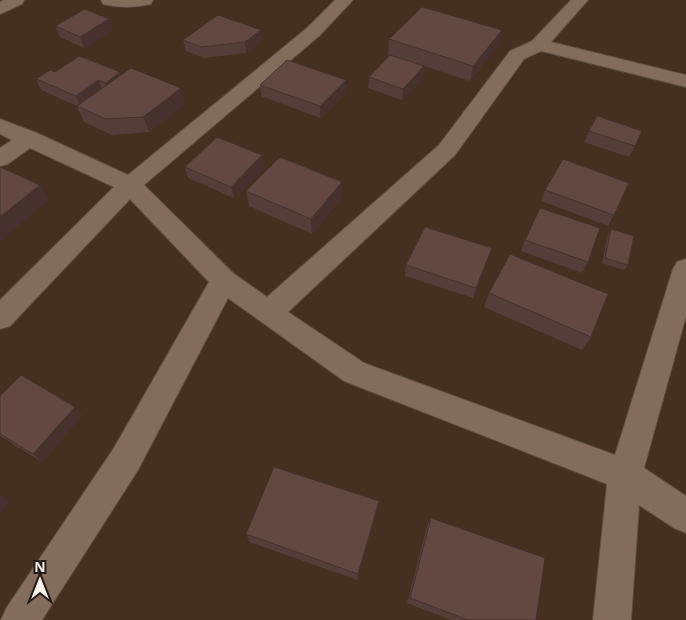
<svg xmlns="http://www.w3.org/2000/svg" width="686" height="620" font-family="'Open Sans',sans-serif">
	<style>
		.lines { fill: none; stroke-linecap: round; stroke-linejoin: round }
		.minor-casing { stroke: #5d4c3f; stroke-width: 2 }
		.minor { fill: #846c5c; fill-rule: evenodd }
		.wall { fill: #553e39 }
		.shaded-wall { fill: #45322e }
		.building { fill: #634842; stroke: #45322e }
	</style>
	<rect width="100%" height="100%" fill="#442f21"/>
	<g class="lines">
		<defs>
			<g id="minor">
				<polygon points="4,0 24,0 22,4 0,14 0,2"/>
				<path d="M101,0h52l-2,4c-16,4 -32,4 -48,0z"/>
				<polygon points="335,0 353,0 319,36 144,185 233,273 267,297 439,145 510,51 532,41 571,0 588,0 551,42 686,75 686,87 541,51 524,59 455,155 288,312 364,363 615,455 673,269 677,262 686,259 686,316 644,468 686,496 686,533 674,528 639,505 631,620 593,620 607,484 344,381 228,298 138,470 42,620 1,620 7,607 114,448 209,282 130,199 10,326 0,329 0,300 114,187 30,148 8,164 0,166 0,148 12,140 0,134 0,119 37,133 128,175 307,28"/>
			</g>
		</defs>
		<use href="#minor" class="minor-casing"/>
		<use href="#minor" class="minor"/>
	</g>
	<g class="wall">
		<polygon points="55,26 113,30 84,48 60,37"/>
		<polygon points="389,39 498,45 470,81 424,66 422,78 402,100 368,88 369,77 390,56 388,55"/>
		<polygon points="183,40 262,41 246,53 204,58 186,51"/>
		<polygon points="55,72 121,75 185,104 149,132 112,135 84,122 77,106 41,90 36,79"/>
		<polygon points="260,85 346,92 320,118 261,96"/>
		<polygon points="589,131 635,146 629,157 584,142"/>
		<polygon points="262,155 264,167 234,198 188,178 185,167"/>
		<polygon points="545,190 614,215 608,226 541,201"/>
		<polygon points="246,191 342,197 312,234 249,206"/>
		<polygon points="611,229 628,265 624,270 602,263 608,235"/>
		<polygon points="525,240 588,262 582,273 521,251"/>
		<polygon points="492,248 473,298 405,276 406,265"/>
		<polygon points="489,293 591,337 582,350 484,307"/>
		<polygon points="0,396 82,415 42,462 0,436"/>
		<polygon points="379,501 377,510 357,580 250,542 246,534"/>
		<polygon points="431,518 536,620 451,620 407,603 427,526"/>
	</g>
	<g class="shaded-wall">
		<polygon points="109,19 113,30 84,48 80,37"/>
		<polygon points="261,30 262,41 246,53 245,42"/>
		<polygon points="502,30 498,45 470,81 473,66"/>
		<polygon points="424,66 422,78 402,100 403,89"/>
		<polygon points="120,72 124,83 110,94 106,83"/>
		<polygon points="98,80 103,91 81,107 76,96"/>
		<polygon points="346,80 346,92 320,118 320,106"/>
		<polygon points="181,88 185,104 149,132 143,117"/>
		<polygon points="262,155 264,167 234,198 231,187"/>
		<polygon points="342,182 342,197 312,234 311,219"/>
		<polygon points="40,185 49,200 0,241 0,217"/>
		<polygon points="492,248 488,258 473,298 476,288"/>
		<polygon points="75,407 82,415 42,462 33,454"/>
		<polygon points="0,494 10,501 0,513"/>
		<polygon points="379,501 377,510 357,580 358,574"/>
	</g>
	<g class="building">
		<polygon points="422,7 502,30 473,66 389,39"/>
		<polygon points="85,9 109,19 80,37 55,26"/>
		<polygon points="218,15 261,30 245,42 201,47 183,40"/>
		<polygon points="390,55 424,66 403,89 369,77"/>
		<polygon points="79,56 120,72 106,83 98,80 76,96 36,79 50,70 55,72"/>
		<polygon points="287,60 346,80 320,106 260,85"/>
		<polygon points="131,68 181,88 143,117 106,119 77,106"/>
		<polygon points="597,116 642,131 635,146 589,131"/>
		<polygon points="217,137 262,155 231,187 185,167"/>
		<polygon points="280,157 342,182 311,219 246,191"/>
		<polygon points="563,159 629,183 614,215 545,190"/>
		<polygon points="0,167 40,185 0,217"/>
		<polygon points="540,208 600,228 588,262 525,240"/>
		<polygon points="425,227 492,248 476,288 406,265"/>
		<polygon points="611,229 634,236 628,265 605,258"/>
		<polygon points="510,254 608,294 591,337 489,293"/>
		<polygon points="21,375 75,407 33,454 0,434 0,396"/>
		<polygon points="274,467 379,501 358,574 246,534"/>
		<polygon points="431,518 545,558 536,620 468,620 410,598"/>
	</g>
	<g transform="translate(40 580)" stroke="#231a14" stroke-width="4" paint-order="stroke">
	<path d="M0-4L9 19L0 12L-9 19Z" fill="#fdf2eb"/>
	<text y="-8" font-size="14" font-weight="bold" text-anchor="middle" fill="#fdf2eb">N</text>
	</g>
</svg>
